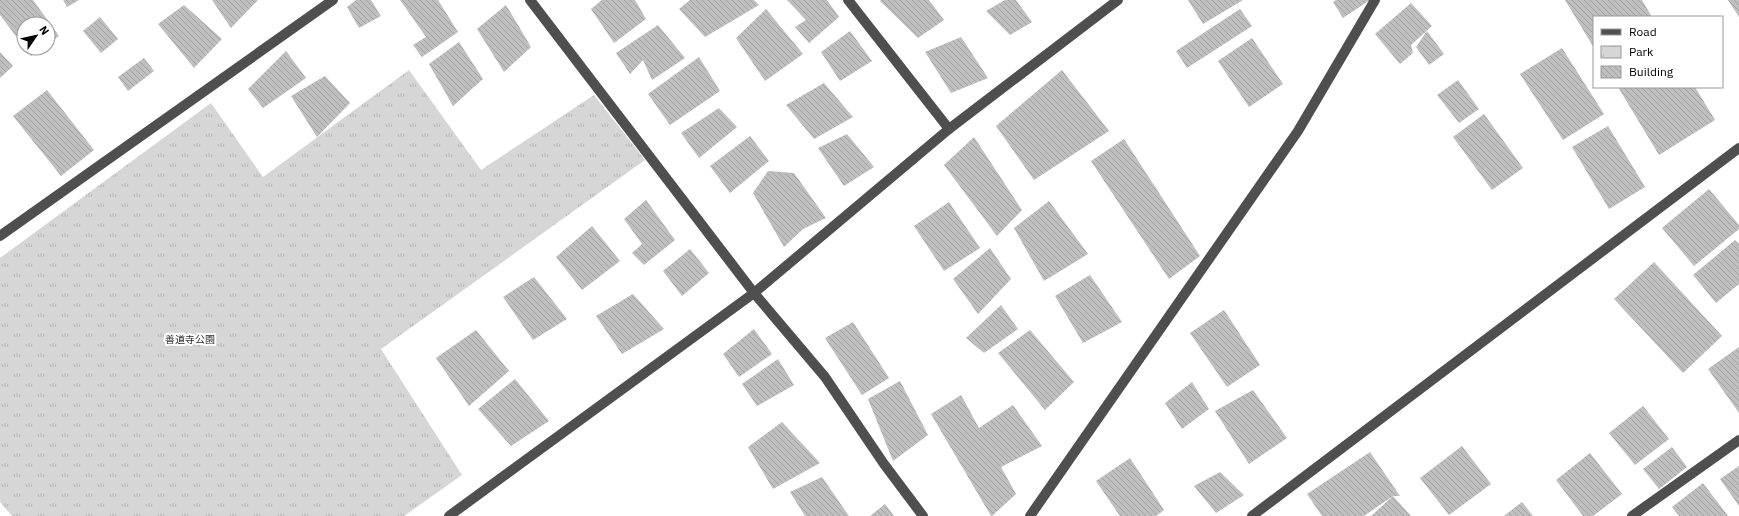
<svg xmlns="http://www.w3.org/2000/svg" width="1739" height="516" font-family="'IBM Plex Sans','Noto Sans JP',sans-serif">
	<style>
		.park { fill: url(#park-tufts) }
		.building { fill: url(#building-back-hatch) }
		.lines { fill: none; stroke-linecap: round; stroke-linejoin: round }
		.minor { stroke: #4f4f4f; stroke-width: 10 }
		.labels { text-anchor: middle; stroke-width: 4; stroke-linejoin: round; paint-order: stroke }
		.park-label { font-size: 10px; fill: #2d2d2d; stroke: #fff }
	</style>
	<defs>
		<pattern id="park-tufts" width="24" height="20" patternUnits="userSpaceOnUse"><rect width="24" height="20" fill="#d6d6d6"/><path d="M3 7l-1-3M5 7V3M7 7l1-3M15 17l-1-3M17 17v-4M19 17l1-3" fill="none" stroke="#b6b6b6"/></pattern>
		<pattern id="building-back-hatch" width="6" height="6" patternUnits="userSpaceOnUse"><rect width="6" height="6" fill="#bfbfbf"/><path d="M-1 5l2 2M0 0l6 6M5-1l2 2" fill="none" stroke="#a2a2a2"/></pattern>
	</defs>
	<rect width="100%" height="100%" fill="#fff"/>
	<polygon class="park" points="409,70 481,170 594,95 645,160 381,349 462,475 404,516 12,516 0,502 0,258 211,103 263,177"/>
	<g class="building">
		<polygon points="0,0 33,0 59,36 48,44 48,24 24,24 24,47 0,15"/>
		<polygon points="63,0 79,0 67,7"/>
		<polygon points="212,0 258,0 231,28"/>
		<polygon points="356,0 371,0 381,16 359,28 347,7"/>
		<polygon points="400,0 438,0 458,32 422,57 413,45 426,37"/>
		<polygon points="602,0 635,0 646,19 614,43 591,9"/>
		<polygon points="690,0 754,0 759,5 705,37 679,9"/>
		<polygon points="787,0 827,0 839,17 809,43 795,27 806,20"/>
		<polygon points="881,0 929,0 944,20 918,38 880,1"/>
		<polygon points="1005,0 1016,0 1032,22 1010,35 986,11"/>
		<polygon points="1188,0 1243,0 1203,24"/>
		<polygon points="1336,0 1370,0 1343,18 1333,2"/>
		<polygon points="1565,0 1642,0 1652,17 1594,17 1594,48"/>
		<polygon points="1728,0 1739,0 1739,17"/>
		<polygon points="1411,3 1432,26 1411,45 1413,53 1400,64 1375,34"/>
		<polygon points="184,5 222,39 194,68 158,24"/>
		<polygon points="506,5 531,47 504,72 477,29"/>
		<polygon points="766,9 803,54 765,81 736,38"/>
		<polygon points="1240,9 1252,26 1187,68 1176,51"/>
		<polygon points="100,17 118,39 101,53 83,31"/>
		<polygon points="658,25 685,58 652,80 643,60 630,74 616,53"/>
		<polygon points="850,31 872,61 840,81 821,52"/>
		<polygon points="1427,31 1444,54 1429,65 1416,47"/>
		<polygon points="961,37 988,78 951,93 925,52"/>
		<polygon points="1252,38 1283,84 1249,107 1218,61"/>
		<polygon points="459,42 483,79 453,106 429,64"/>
		<polygon points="25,48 42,48 31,56"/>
		<polygon points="1562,48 1604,114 1563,140 1520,74"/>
		<polygon points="286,51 306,78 263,108 248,89"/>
		<polygon points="0,52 13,66 0,78"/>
		<polygon points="699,57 720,91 670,125 648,94"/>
		<polygon points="144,58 154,71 128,91 118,77"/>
		<polygon points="1062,70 1109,131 1034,180 996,126"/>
		<polygon points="325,76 350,103 317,137 291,96"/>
		<polygon points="1458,80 1479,109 1459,123 1437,95"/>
		<polygon points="824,83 853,117 814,139 786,105"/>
		<polygon points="1618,87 1695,87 1715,120 1659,155"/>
		<polygon points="47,90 94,150 61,176 13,116"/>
		<polygon points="719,108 737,127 699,158 681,133"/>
		<polygon points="1484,114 1523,168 1492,190 1453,137"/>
		<polygon points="1608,126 1645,187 1609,209 1572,147"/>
		<polygon points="847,134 874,167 844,186 818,148"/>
		<polygon points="750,136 769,161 730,193 710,166"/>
		<polygon points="974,137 1022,210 997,236 944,165"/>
		<polygon points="1124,139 1200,256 1169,279 1091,161"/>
		<polygon points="768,171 794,173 826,218 803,229 784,247 753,193"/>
		<polygon points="1709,189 1739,225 1739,229 1694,266 1662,228"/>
		<polygon points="646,200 675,240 644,265 632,253 642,244 624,219"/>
		<polygon points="1049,201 1088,254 1044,281 1014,228"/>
		<polygon points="949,202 980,248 944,271 914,226"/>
		<polygon points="592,226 620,261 582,290 556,257"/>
		<polygon points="1735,240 1739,244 1739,284 1716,303 1693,275"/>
		<polygon points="990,248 1011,279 978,314 953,279"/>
		<polygon points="690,249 709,273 682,296 663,271"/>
		<polygon points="1654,262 1722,336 1683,373 1614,299"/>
		<polygon points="1090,275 1122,322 1083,343 1055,296"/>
		<polygon points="534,277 567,319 533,340 503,297"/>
		<polygon points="633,294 664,329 622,354 596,316"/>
		<polygon points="1001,305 1018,329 984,353 966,338"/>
		<polygon points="1224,310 1260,365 1227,387 1190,333"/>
		<polygon points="853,322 889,378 862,395 825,338"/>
		<polygon points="754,329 772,354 739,377 723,354"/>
		<polygon points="476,330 509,371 469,406 436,358"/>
		<polygon points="1030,330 1074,382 1045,410 998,353"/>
		<polygon points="1739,347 1739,413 1708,369"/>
		<polygon points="778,359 794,385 757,406 742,384"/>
		<polygon points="515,379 549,421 511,446 478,409"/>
		<polygon points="900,381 928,435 893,461 868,399"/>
		<polygon points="1192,382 1209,409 1182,429 1165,403"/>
		<polygon points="1253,390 1287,438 1249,464 1215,411"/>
		<polygon points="961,395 979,428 1013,405 1042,446 1001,467 1016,494 992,516 991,516 931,414"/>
		<polygon points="1643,406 1669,439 1635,465 1609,433"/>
		<polygon points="782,422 820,463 773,489 748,447"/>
		<polygon points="1462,446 1491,484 1449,515 1420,478"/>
		<polygon points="1672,447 1687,467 1659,489 1643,469"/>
		<polygon points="1370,452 1400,496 1393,496 1364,516 1322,516 1307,494"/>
		<polygon points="1590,453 1622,494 1593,516 1583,516 1556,480"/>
		<polygon points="1130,458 1164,510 1156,516 1120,516 1096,481"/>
		<polygon points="1739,466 1739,506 1720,479"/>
		<polygon points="1220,472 1244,495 1216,513 1194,486"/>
		<polygon points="822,477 849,516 805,516 790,492"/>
		<polygon points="1703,483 1728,516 1679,516 1672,507"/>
		<polygon points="1393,496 1411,516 1371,516"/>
		<polygon points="1522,502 1533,516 1504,516"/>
		<polygon points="885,504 894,516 870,516"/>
	</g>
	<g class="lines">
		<g class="minor">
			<polyline points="530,0 754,293 825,377 884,464 923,516"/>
			<polyline points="848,0 949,129"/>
			<polyline points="0,236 333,0"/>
			<polyline points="449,516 754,293 949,129 1118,0"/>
			<polyline points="1030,516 1298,131 1375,0"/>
			<polyline points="1252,516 1739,148"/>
			<polyline points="1632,516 1739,440"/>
		</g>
	</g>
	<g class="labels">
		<g class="park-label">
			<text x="190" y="343">善道寺公園</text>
		</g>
	</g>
	<rect x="1593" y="16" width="130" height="72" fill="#ffffff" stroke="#999999"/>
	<rect x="1601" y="29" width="20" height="6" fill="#4f4f4f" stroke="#999999"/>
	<text x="1629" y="36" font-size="12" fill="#000000">Road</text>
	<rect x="1601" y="46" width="20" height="12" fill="url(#park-tufts)" stroke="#999999"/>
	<text x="1629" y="56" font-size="12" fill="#000000">Park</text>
	<rect x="1601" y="66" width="20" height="12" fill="url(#building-back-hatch)" stroke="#999999"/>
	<text x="1629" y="76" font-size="12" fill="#000000">Building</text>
	<g transform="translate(36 36) rotate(56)"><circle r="19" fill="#ffffff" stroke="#999999"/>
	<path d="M0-3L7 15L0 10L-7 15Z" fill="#000000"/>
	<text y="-6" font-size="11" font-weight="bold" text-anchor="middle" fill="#000000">N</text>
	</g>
</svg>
